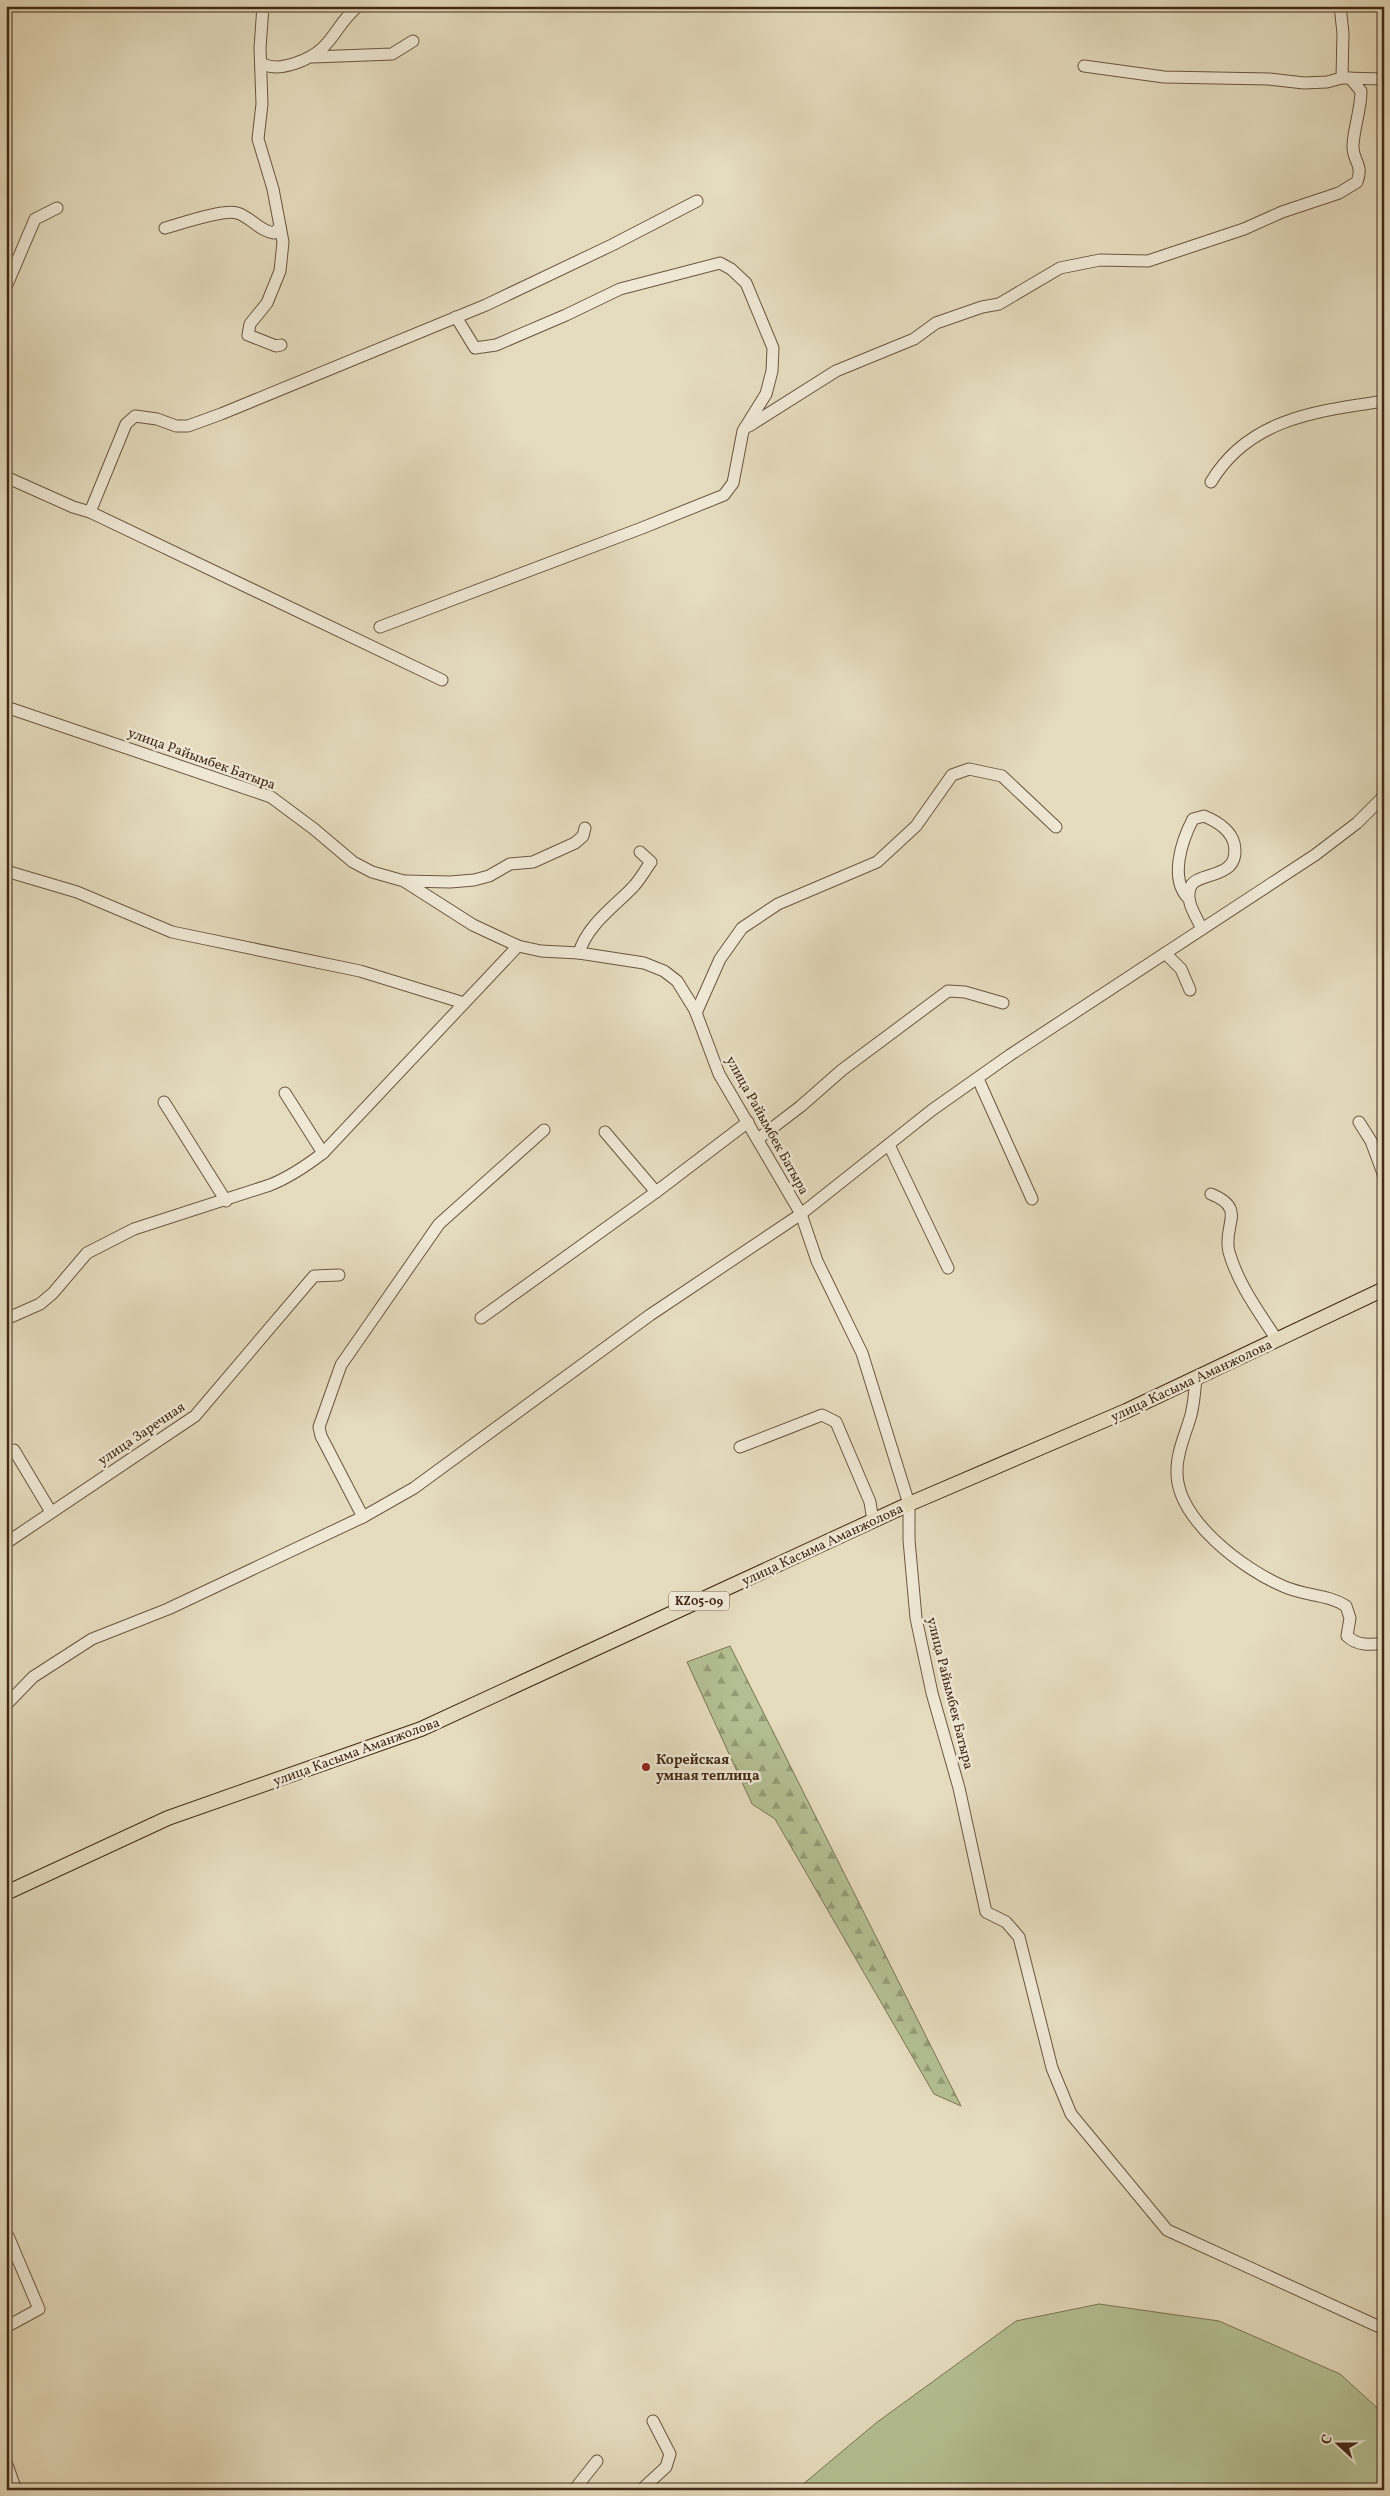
<svg xmlns="http://www.w3.org/2000/svg" width="1390" height="2496" font-family="Vollkorn,serif">
	<style>
		.grass { fill: #b4c093; stroke: #7c7454 }
		.forest { fill: url(#forest-firs); stroke: #7c7454 }
		.lines { fill: none; stroke-linecap: round; stroke-linejoin: round }
		.minor-casing { stroke: #6c5640; stroke-width: 13 }
		.major-casing { stroke: #432916; stroke-width: 16 }
		.minor { stroke: #eee8d5; stroke-width: 11 }
		.major { stroke: #e5dcbe; stroke-width: 14 }
		.poi-dot { fill: #8f2418; stroke: #eee8d5; stroke-width: 2 }
		.labels { text-anchor: middle; stroke-width: 5; stroke-linejoin: round; paint-order: stroke }
		.shield { fill: #eee8d5; stroke: #76624f; stroke-width: 1 }
		.shield-label { font-size: 12px; font-weight: bold; fill: #432916 }
		.street-label { font-size: 14px; fill: #432916; stroke: #eee8d5 }
		.poi-label { font-size: 14px; font-weight: bold; fill: #432916; stroke: #eee8d5; text-anchor: start }
	</style>
	<defs>
		<pattern id="forest-firs" width="22" height="20" patternUnits="userSpaceOnUse" patternTransform="scale(1.25)"><rect width="22" height="20" fill="#b4c093"/><path d="M5 1l3.5 6h-7zM16 11l3.5 6h-7z" fill="#949c77"/></pattern>
	</defs>
	<rect width="100%" height="100%" fill="#e5dcbe"/>
	<filter id="stains"><feTurbulence type="fractalNoise" baseFrequency=".004" numOctaves="4"/><feColorMatrix values="0 0 0 0 .2 0 0 0 0 .09 0 0 0 0 .02 0 0 0 .5 -.17"/></filter>
	<radialGradient id="worn" r=".72"><stop offset=".6" stop-color="#630" stop-opacity="0"/><stop offset="1" stop-color="#630" stop-opacity=".3"/></radialGradient>
	<polygon class="grass" points="1099,2304 1219,2321 1340,2374 1384,2414 1384,2490 796,2490 876,2423 1016,2321"/>
	<polygon class="forest" points="730,1646 961,2106 934,2094 775,1819 752,1804 687,1662"/>
	<g class="lines">
		<defs>
			<g id="minor">
				<polyline points="263,6 260,48 262,104 258,139 273,189 283,242 280,271 267,303 250,324 248,335 276,346 281,345"/>
				<polyline points="1340,6 1343,33 1342,78 1384,79"/>
				<polyline points="313,57 392,54 413,41"/>
				<path d="M262,64c13,5 21,3 34,-1 38,-13 36,-35 62,-57"/>
				<polyline points="1084,66 1164,77 1269,79 1304,83 1327,82 1342,78"/>
				<path d="M165,228c15,-4 58,-19 72,-15 14,4 22,18 37,20l6,-6"/>
				<polyline points="6,287 35,219 57,208"/>
				<path d="M749,426l87,-55 78,-32 22,-16 46,-16 17,-3 61,-36 40,-8 48,1 96,-32 38,-17 57,-19 18,-11c7,-18 -5,-21 -4,-37 1,-18 8,-36 8,-54l-11,-13"/>
				<polyline points="6,477 73,507 90,512 442,680"/>
				<path d="M1211,482c38,-64 107,-71 173,-81"/>
				<polyline points="90,512 126,424 135,416 157,419 176,426 188,426 221,414 486,305 612,245 697,201"/>
				<polyline points="380,627 642,528 724,495 733,483 743,431 766,394 772,371 773,348 746,283 731,269 720,263 620,289 566,315 496,345 475,348 456,317"/>
				<polyline points="6,707 271,797 314,829 353,862 372,872 404,881 473,925 518,946 541,951 579,953 644,963 664,971 677,981 695,1010 719,1074 801,1214 817,1261 862,1353 909,1504 909,1540 916,1618 932,1693 959,1788 986,1912 1006,1922 1019,1937 1052,2068 1071,2114 1167,2230 1384,2329"/>
				<polyline points="6,871 77,892 172,932 360,971 464,1003"/>
				<polyline points="406,881 450,882 474,880 489,876 510,864 533,862 575,843 583,836 585,828"/>
				<path d="M1188,898c-19,-20 -6,-58 5,-79l11,-3c12,5 26,13 30,27 8,37 -36,28 -43,43 -7,14 5,30 11,43"/>
				<path d="M579,953c8,-28 35,-46 54,-66 7,-7 12,-17 18,-25l-11,-10"/>
				<polyline points="1165,953 1181,969 1190,990"/>
				<polyline points="696,1013 720,959 742,928 778,904 877,862 916,826 952,775 969,769 1002,776 1056,827"/>
				<polyline points="978,1079 1032,1199"/>
				<polyline points="285,1093 323,1153"/>
				<polyline points="164,1102 226,1201"/>
				<polyline points="1359,1122 1371,1141 1384,1176"/>
				<polyline points="605,1132 656,1192"/>
				<polyline points="758,1139 801,1106 842,1070 948,991 965,992 1003,1003"/>
				<polyline points="889,1145 948,1268"/>
				<path d="M1211,1194c37,15 11,31 18,58 9,32 30,60 48,88"/>
				<polyline points="481,1318 656,1192 748,1122"/>
				<path d="M6,1319l34,-15 13,-11 34,-40 47,-24 136,-44c20,-8 36,-19 53,-32l195,-207"/>
				<path d="M1196,1378c-1,12 -2,25 -5,37 -5,18 -14,36 -14,55 -2,49 67,100 108,117 21,9 42,7 61,19l4,12 -3,18c10,10 24,9 37,7"/>
				<polyline points="740,1447 822,1415 836,1422 870,1502 873,1521"/>
				<polyline points="14,1450 51,1512"/>
				<polyline points="363,1517 321,1436 319,1427 341,1365 439,1224 544,1130"/>
				<polyline points="6,1543 195,1416 314,1276 339,1275"/>
				<polyline points="6,1705 33,1677 92,1639 168,1609 363,1517 414,1488 650,1315 801,1214 932,1110 1010,1055 1315,855 1357,823 1384,796"/>
				<polyline points="6,2237 8,2236 39,2309 6,2327"/>
				<polyline points="6,2462 16,2490"/>
				<polyline points="574,2490 597,2461"/>
				<polyline points="641,2490 666,2467 670,2454 653,2421"/>
			</g>
			<polyline id="major" points="6,1893 168,1818 421,1729 909,1504 1126,1411 1384,1289"/>
		</defs>
		<use href="#minor" class="minor-casing"/>
		<use href="#major" class="major-casing"/>
		<use href="#minor" class="minor"/>
		<use href="#major" class="major"/>
	</g>
	<circle class="poi-dot" cx="646" cy="1767" r="5"/>
	<g class="labels">
		<rect class="shield" x="669" y="1591.5" width="60" height="19" rx="4"/>
		<g class="shield-label">
			<text x="699" y="1605">KZ05-09</text>
		</g>
		<g class="street-label">
			<text transform="translate(202 758) rotate(20)" y="5">улица Райымбек Батыра</text>
			<text transform="translate(768 1125) rotate(61)" y="5">улица Райымбек Батыра</text>
			<text transform="translate(1191 1380) rotate(-25)" y="5">улица Касыма Аманжолова</text>
			<text transform="translate(141 1433) rotate(-34)" y="5">улица Заречная</text>
			<text transform="translate(822 1544) rotate(-25)" y="5">улица Касыма Аманжолова</text>
			<text transform="translate(951 1693) rotate(76)" y="5">улица Райымбек Батыра</text>
			<text transform="translate(356 1751) rotate(-20)" y="5">улица Касыма Аманжолова</text>
		</g>
		<g class="poi-label">
			<text x="656" y="1764">Корейская<tspan x="656" dy="16">умная теплица</tspan></text>
		</g>
	</g>
	<rect width="1390" height="2496" fill="none" stroke="#e5dcbe" stroke-width="25"/>
	<rect x="8" y="8" width="1375" height="2481" fill="none" stroke="#432916" stroke-width="2.5"/>
	<rect x="12" y="12" width="1365" height="2471" fill="none" stroke="#432916"/>
	<g transform="translate(1338 2444) rotate(291)" stroke="#eee8d5" stroke-width="4" paint-order="stroke">
	<path d="M0-4L9 19L0 12L-9 19Z" fill="#432916"/>
	<text y="-8" font-size="14" font-weight="bold" text-anchor="middle" fill="#432916">С</text>
	</g>
	<rect width="100%" height="100%" filter="url(#stains)"/>
	<rect width="100%" height="100%" fill="url(#worn)"/>
</svg>
